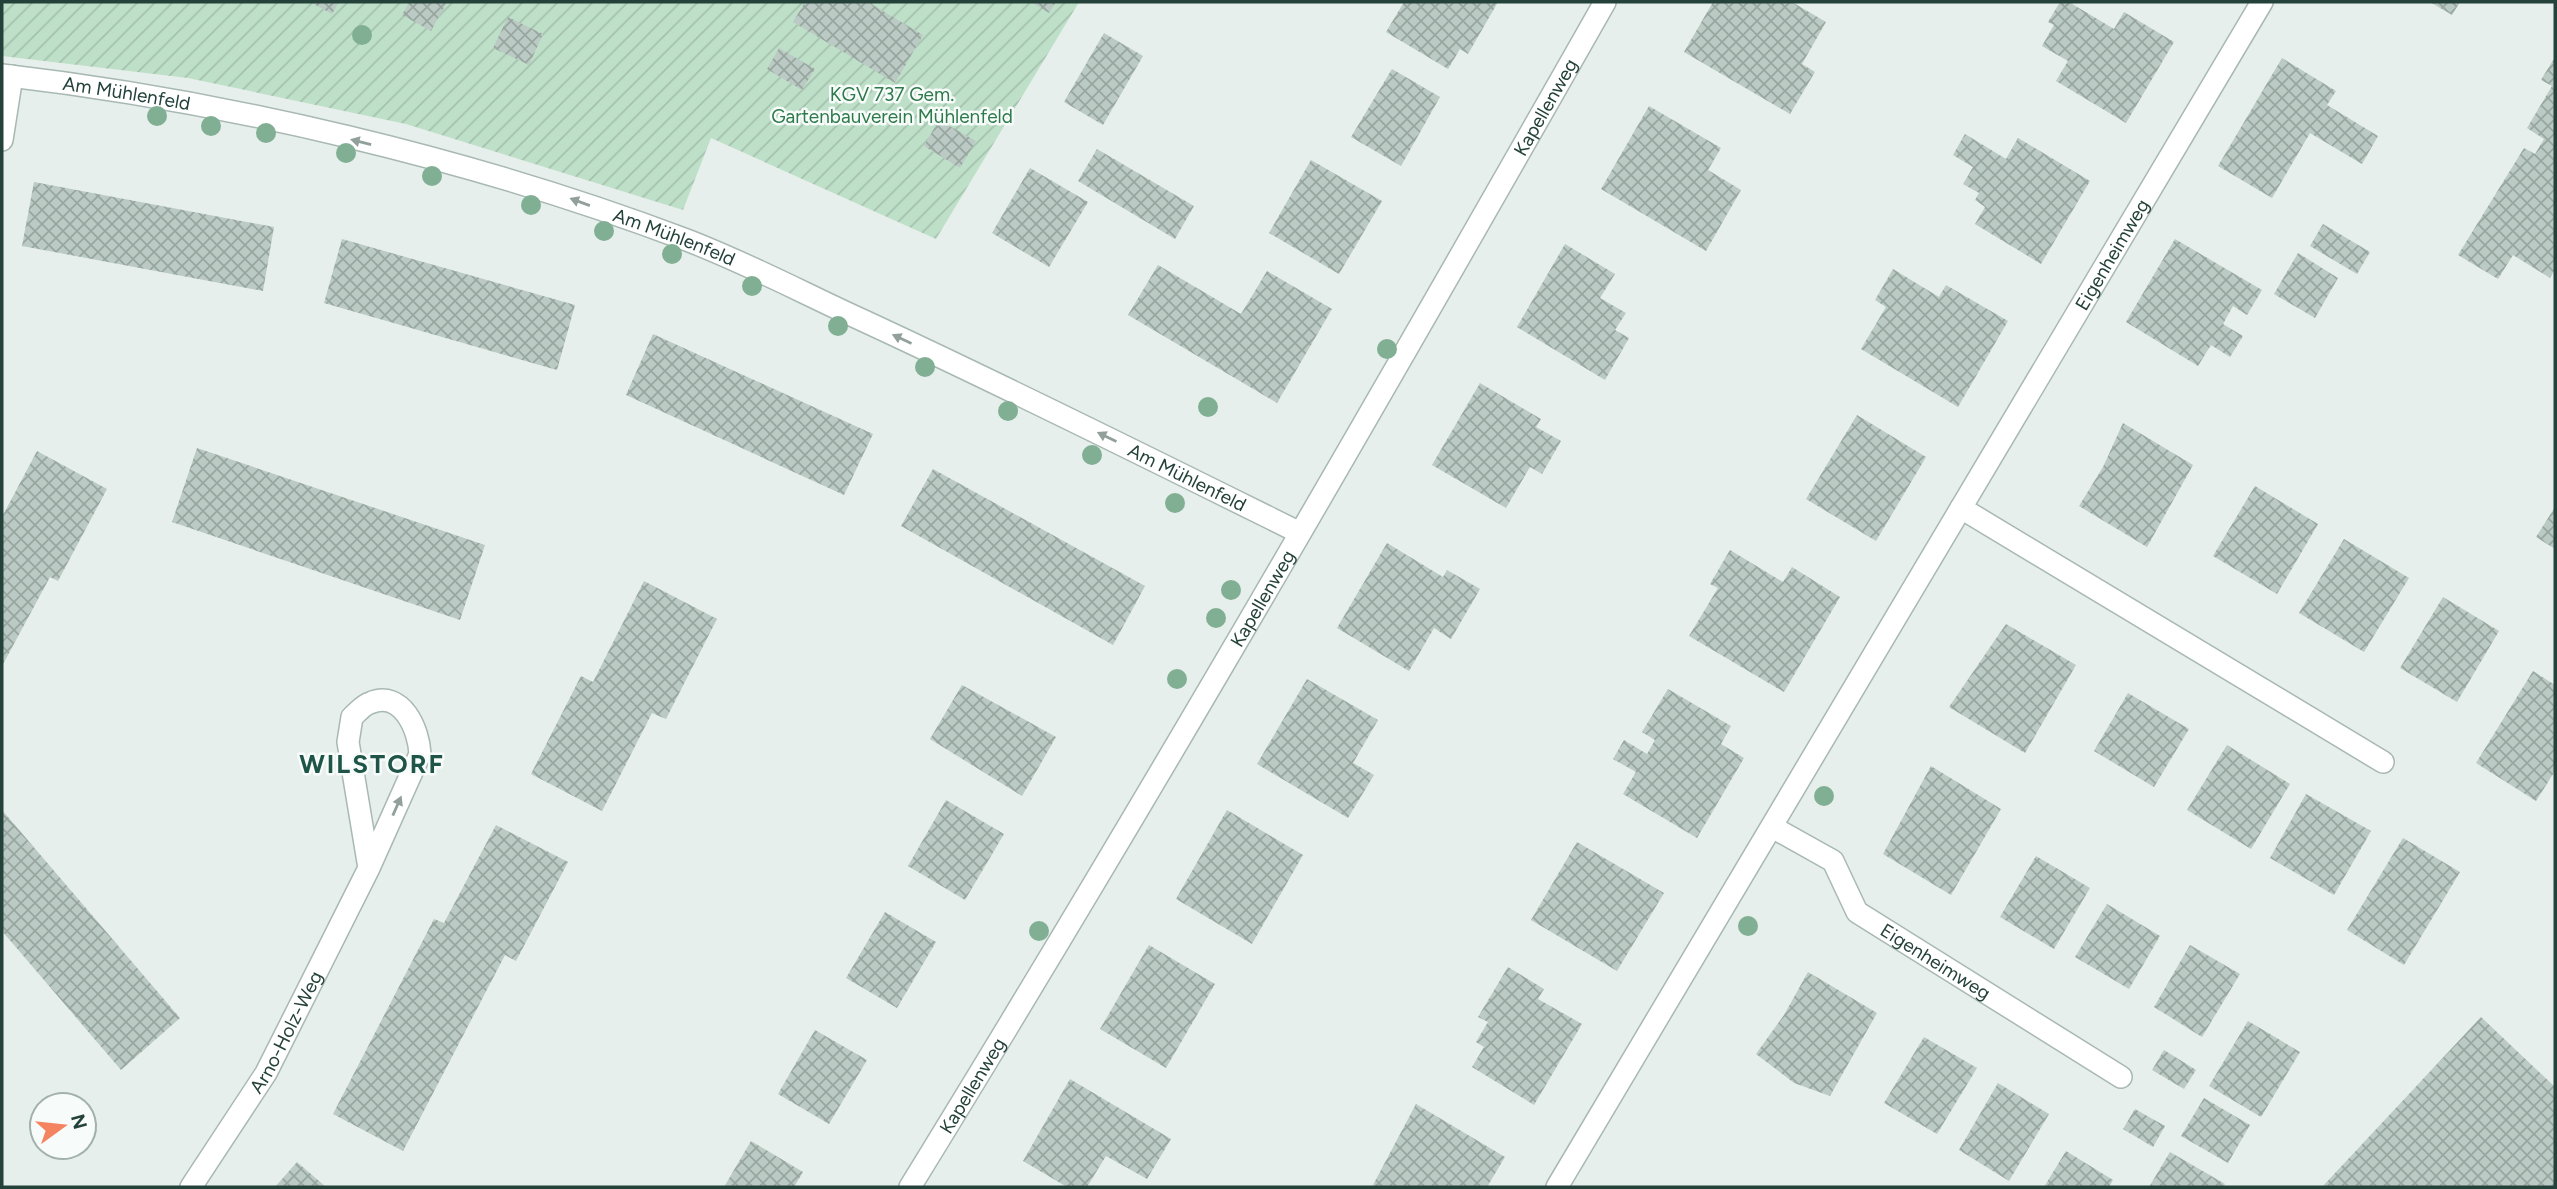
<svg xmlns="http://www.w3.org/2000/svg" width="2557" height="1189" font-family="Figtree,sans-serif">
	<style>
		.garden { fill: url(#garden-furrows) }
		.building { fill: url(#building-cross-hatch) }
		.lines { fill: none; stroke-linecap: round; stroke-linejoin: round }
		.street-casing { stroke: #a8b8b2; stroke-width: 24 }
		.street { stroke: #fff; stroke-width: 21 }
		.tree { fill: #80af93 }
		.oneway { fill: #92a09c }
		.labels { text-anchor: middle; stroke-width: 5; stroke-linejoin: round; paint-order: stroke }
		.street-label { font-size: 19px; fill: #24423a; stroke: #f7fbf9 }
		.park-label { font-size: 19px; fill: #2d7a4b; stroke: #f7fbf9 }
		.district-label { font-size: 26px; font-weight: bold; letter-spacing: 2px; fill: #1f5548; stroke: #f7fbf9 }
	</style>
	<defs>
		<pattern id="garden-furrows" width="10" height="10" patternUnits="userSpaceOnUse" patternTransform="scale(1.75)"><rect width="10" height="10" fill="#bfe0c8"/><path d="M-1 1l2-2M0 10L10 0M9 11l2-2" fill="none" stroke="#a4c1ad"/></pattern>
		<pattern id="building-cross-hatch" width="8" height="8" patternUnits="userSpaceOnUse" patternTransform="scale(1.75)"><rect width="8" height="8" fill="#bbcac4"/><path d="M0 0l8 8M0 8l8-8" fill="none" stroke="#98a6a0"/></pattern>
	</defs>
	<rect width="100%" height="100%" fill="#e6efeb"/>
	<polygon class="garden" points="2,2 1079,2 936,239 711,138 683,210 406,124 188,78 2,56"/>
	<g class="building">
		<polygon points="310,2 339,2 332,14"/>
		<polygon points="409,2 447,2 431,31 402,15"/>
		<polygon points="805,2 868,2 923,35 895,83 793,22"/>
		<polygon points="1031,2 1056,2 1049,13"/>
		<polygon points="1404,2 1498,2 1468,54 1460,49 1448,69 1386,32"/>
		<polygon points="1713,2 1792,2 1826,22 1802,64 1815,72 1790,114 1684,52"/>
		<polygon points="2060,2 2069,2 2114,29 2124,12 2174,42 2126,123 2056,81 2068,61 2042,46 2054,25 2048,22"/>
		<polygon points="2430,2 2460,2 2452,15"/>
		<polygon points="508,17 543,34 529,65 493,48"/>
		<polygon points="1104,33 1143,56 1103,125 1064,102"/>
		<polygon points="779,48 815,69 802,90 767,69"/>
		<polygon points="2555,57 2555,269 2550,278 2513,255 2498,279 2458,255 2524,148 2535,154 2544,139 2527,128 2552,86 2541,80"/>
		<polygon points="2282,58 2336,91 2327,105 2378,136 2362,164 2310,133 2272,198 2218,166"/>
		<polygon points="1392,69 1440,97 1401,166 1351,137"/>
		<polygon points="1649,106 1721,148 1708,170 1741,190 1706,251 1601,189"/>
		<polygon points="939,120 976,141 960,168 924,146"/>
		<polygon points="1965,134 2006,159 2018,138 2090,181 2041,264 1975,224 1985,207 1975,200 1979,193 1963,184 1973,167 1953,155"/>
		<polygon points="1097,149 1194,206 1175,239 1078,181"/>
		<polygon points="1311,160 1382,201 1339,274 1269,233"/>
		<polygon points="1030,168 1088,202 1049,267 992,233"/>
		<polygon points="34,182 274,227 263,291 22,246"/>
		<polygon points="2323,224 2370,252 2357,274 2310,246"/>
		<polygon points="342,239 575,305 557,370 324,303"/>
		<polygon points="2175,239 2262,290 2247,315 2233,306 2223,324 2243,336 2230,357 2211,345 2198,366 2126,322"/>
		<polygon points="1565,244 1615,274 1600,298 1626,313 1615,330 1629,338 1605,380 1517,327"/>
		<polygon points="2298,253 2338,278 2315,318 2274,294"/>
		<polygon points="1158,265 1241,314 1267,271 1332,309 1277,403 1128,315"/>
		<polygon points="1893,269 1939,297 1946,285 2008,321 1958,407 1861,349 1886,307 1875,300"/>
		<polygon points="653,334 873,434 844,495 626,395"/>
		<polygon points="1480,383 1541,419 1536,427 1561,441 1542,474 1530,467 1506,508 1432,465"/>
		<polygon points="1857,415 1926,457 1876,541 1806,499"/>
		<polygon points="2123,423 2193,465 2147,547 2079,506 2103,467"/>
		<polygon points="197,448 485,545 460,620 172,522"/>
		<polygon points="37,451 107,489 58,581 50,577 2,666 2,517"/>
		<polygon points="933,469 1145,586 1113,645 901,526"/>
		<polygon points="2255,486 2318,524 2277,594 2213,556"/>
		<polygon points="2555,507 2555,549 2536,537"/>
		<polygon points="2344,539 2409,578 2364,652 2299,613"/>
		<polygon points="1387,543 1443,577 1447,570 1480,589 1451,639 1434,628 1409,671 1337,628"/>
		<polygon points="1730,550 1783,582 1792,567 1840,597 1784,692 1689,636 1718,588 1710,584"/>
		<polygon points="644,581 717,619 666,719 652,713 602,811 531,774 581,676 593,682"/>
		<polygon points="2443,597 2499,631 2457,702 2400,668"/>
		<polygon points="2006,624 2076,665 2025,753 1949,707"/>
		<polygon points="2533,671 2555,685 2555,771 2536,801 2476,763"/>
		<polygon points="1307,679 1378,720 1353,763 1374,775 1348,818 1257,764"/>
		<polygon points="962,685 1056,737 1022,796 930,739"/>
		<polygon points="1668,689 1731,726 1721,744 1744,758 1697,838 1623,794 1636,772 1613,759 1624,740 1647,754 1655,740 1642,732"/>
		<polygon points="2128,693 2189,729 2154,787 2094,751"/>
		<polygon points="2227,745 2290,784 2251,849 2187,810"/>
		<polygon points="1931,766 2001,809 1951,895 1883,854"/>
		<polygon points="2306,794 2371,831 2334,895 2270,858"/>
		<polygon points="946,800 1004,834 965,900 908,866"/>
		<polygon points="2,810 180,1018 121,1070 2,931"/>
		<polygon points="1227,810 1303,855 1252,944 1176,899"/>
		<polygon points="496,825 568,862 516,961 505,955 403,1151 333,1114 434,919 444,923"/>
		<polygon points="2403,838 2460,872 2404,965 2347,930"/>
		<polygon points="1577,842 1664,893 1617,971 1531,920"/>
		<polygon points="2036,856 2090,888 2054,949 2000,917"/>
		<polygon points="2107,904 2160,936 2129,989 2075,957"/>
		<polygon points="885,912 936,942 897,1008 846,978"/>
		<polygon points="1149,945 1215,984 1166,1068 1100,1029"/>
		<polygon points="2190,945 2240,974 2202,1037 2154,1007"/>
		<polygon points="1508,967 1544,989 1538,999 1582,1024 1534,1105 1472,1067 1484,1047 1476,1042 1488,1022 1478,1017"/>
		<polygon points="1808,972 1877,1013 1830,1096 1794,1083 1756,1054 1784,1015"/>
		<polygon points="2481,1017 2555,1087 2555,1187 2322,1187"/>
		<polygon points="2248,1021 2300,1052 2261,1117 2209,1086"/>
		<polygon points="815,1030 867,1060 829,1124 778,1094"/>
		<polygon points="1924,1037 1977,1068 1937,1134 1884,1103"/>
		<polygon points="2164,1050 2196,1070 2184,1089 2152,1070"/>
		<polygon points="1070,1079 1171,1139 1147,1179 1106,1156 1087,1187 1067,1187 1023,1161"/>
		<polygon points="1998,1083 2049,1114 2009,1181 1959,1150"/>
		<polygon points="2204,1098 2250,1125 2228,1163 2181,1136"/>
		<polygon points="1416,1104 1505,1157 1487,1187 1377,1187 1373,1185"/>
		<polygon points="2135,1109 2165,1126 2153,1147 2123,1129"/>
		<polygon points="751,1141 803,1172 794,1187 724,1187"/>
		<polygon points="2066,1151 2113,1180 2109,1187 2044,1187"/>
		<polygon points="2170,1152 2225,1184 2223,1187 2149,1187"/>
		<polygon points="297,1162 326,1187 275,1187"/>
	</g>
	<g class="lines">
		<defs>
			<g id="street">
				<path id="s1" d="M2,75c225,26 470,84 682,164 61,23 119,54 178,81 147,68 293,141 438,213"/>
				<polyline points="2,140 12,76"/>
				<polyline points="1961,508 2383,762"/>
				<path id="s2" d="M1772,827l61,34 24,51 264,165"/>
				<path id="s3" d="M191,1187l75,-114 103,-205 51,-114c-1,-24 -18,-65 -50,-51 -7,2 -13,10 -18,14l-4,25 21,126"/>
				<path id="s4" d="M910,1187c240,-390 469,-787 695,-1185"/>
				<path id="s5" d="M1557,1187l705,-1185"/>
			</g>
		</defs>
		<use href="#street" class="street-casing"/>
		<use href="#street" class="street"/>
	</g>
	<g class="tree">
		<circle cx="362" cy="35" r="10"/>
		<circle cx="157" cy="116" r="10"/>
		<circle cx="211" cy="126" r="10"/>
		<circle cx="266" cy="133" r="10"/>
		<circle cx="346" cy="153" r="10"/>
		<circle cx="432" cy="176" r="10"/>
		<circle cx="531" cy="205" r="10"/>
		<circle cx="604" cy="231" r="10"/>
		<circle cx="672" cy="254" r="10"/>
		<circle cx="752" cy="286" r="10"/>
		<circle cx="838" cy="326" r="10"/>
		<circle cx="1387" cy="349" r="10"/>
		<circle cx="925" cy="367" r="10"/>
		<circle cx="1208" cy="407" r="10"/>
		<circle cx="1008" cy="411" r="10"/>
		<circle cx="1092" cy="455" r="10"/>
		<circle cx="1175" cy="503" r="10"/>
		<circle cx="1231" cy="590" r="10"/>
		<circle cx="1216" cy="618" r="10"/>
		<circle cx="1177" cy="679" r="10"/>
		<circle cx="1824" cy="796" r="10"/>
		<circle cx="1748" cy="926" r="10"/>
		<circle cx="1039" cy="931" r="10"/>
	</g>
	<defs><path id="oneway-solid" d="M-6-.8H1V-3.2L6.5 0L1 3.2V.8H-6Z" transform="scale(1.75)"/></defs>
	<g class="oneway">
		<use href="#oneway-solid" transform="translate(361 142) rotate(-166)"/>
		<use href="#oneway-solid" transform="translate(580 202) rotate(-160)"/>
		<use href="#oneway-solid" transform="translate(902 339) rotate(-155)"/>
		<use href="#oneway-solid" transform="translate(1107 437) rotate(-154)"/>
		<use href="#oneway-solid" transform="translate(397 806) rotate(-66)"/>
	</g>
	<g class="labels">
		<g class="street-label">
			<text dy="7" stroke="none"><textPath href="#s1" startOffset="126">Am Mühlenfeld</textPath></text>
			<text dy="7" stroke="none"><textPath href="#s4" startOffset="1253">Kapellenweg</textPath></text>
			<text dy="7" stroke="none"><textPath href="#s1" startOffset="693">Am Mühlenfeld</textPath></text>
			<text dy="7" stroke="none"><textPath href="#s5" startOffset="1085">Eigenheimweg</textPath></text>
			<text dy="7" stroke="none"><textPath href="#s1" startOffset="1260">Am Mühlenfeld</textPath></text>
			<text dy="7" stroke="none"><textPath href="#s4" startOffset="686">Kapellenweg</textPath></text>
			<text dy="7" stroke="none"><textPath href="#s2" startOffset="219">Eigenheimweg</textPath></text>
			<text dy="7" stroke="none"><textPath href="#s3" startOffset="182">Arno-Holz-Weg</textPath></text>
			<text dy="7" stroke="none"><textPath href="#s4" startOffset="119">Kapellenweg</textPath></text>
		</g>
		<g class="park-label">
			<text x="892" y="101">KGV 737 Gem.<tspan x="892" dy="22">Gartenbauverein Mühlenfeld</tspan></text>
		</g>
		<g class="district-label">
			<text x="372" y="773">WILSTORF</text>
		</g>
	</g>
	<rect width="2557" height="1189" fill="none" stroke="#24423a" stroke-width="7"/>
	<g transform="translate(63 1126) rotate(75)"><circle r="33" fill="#f7fbf9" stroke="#a3b1ad" stroke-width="2"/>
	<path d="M0-5L12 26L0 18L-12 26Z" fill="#f4845f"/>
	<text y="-10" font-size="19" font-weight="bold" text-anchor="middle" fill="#24423a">N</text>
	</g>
</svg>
